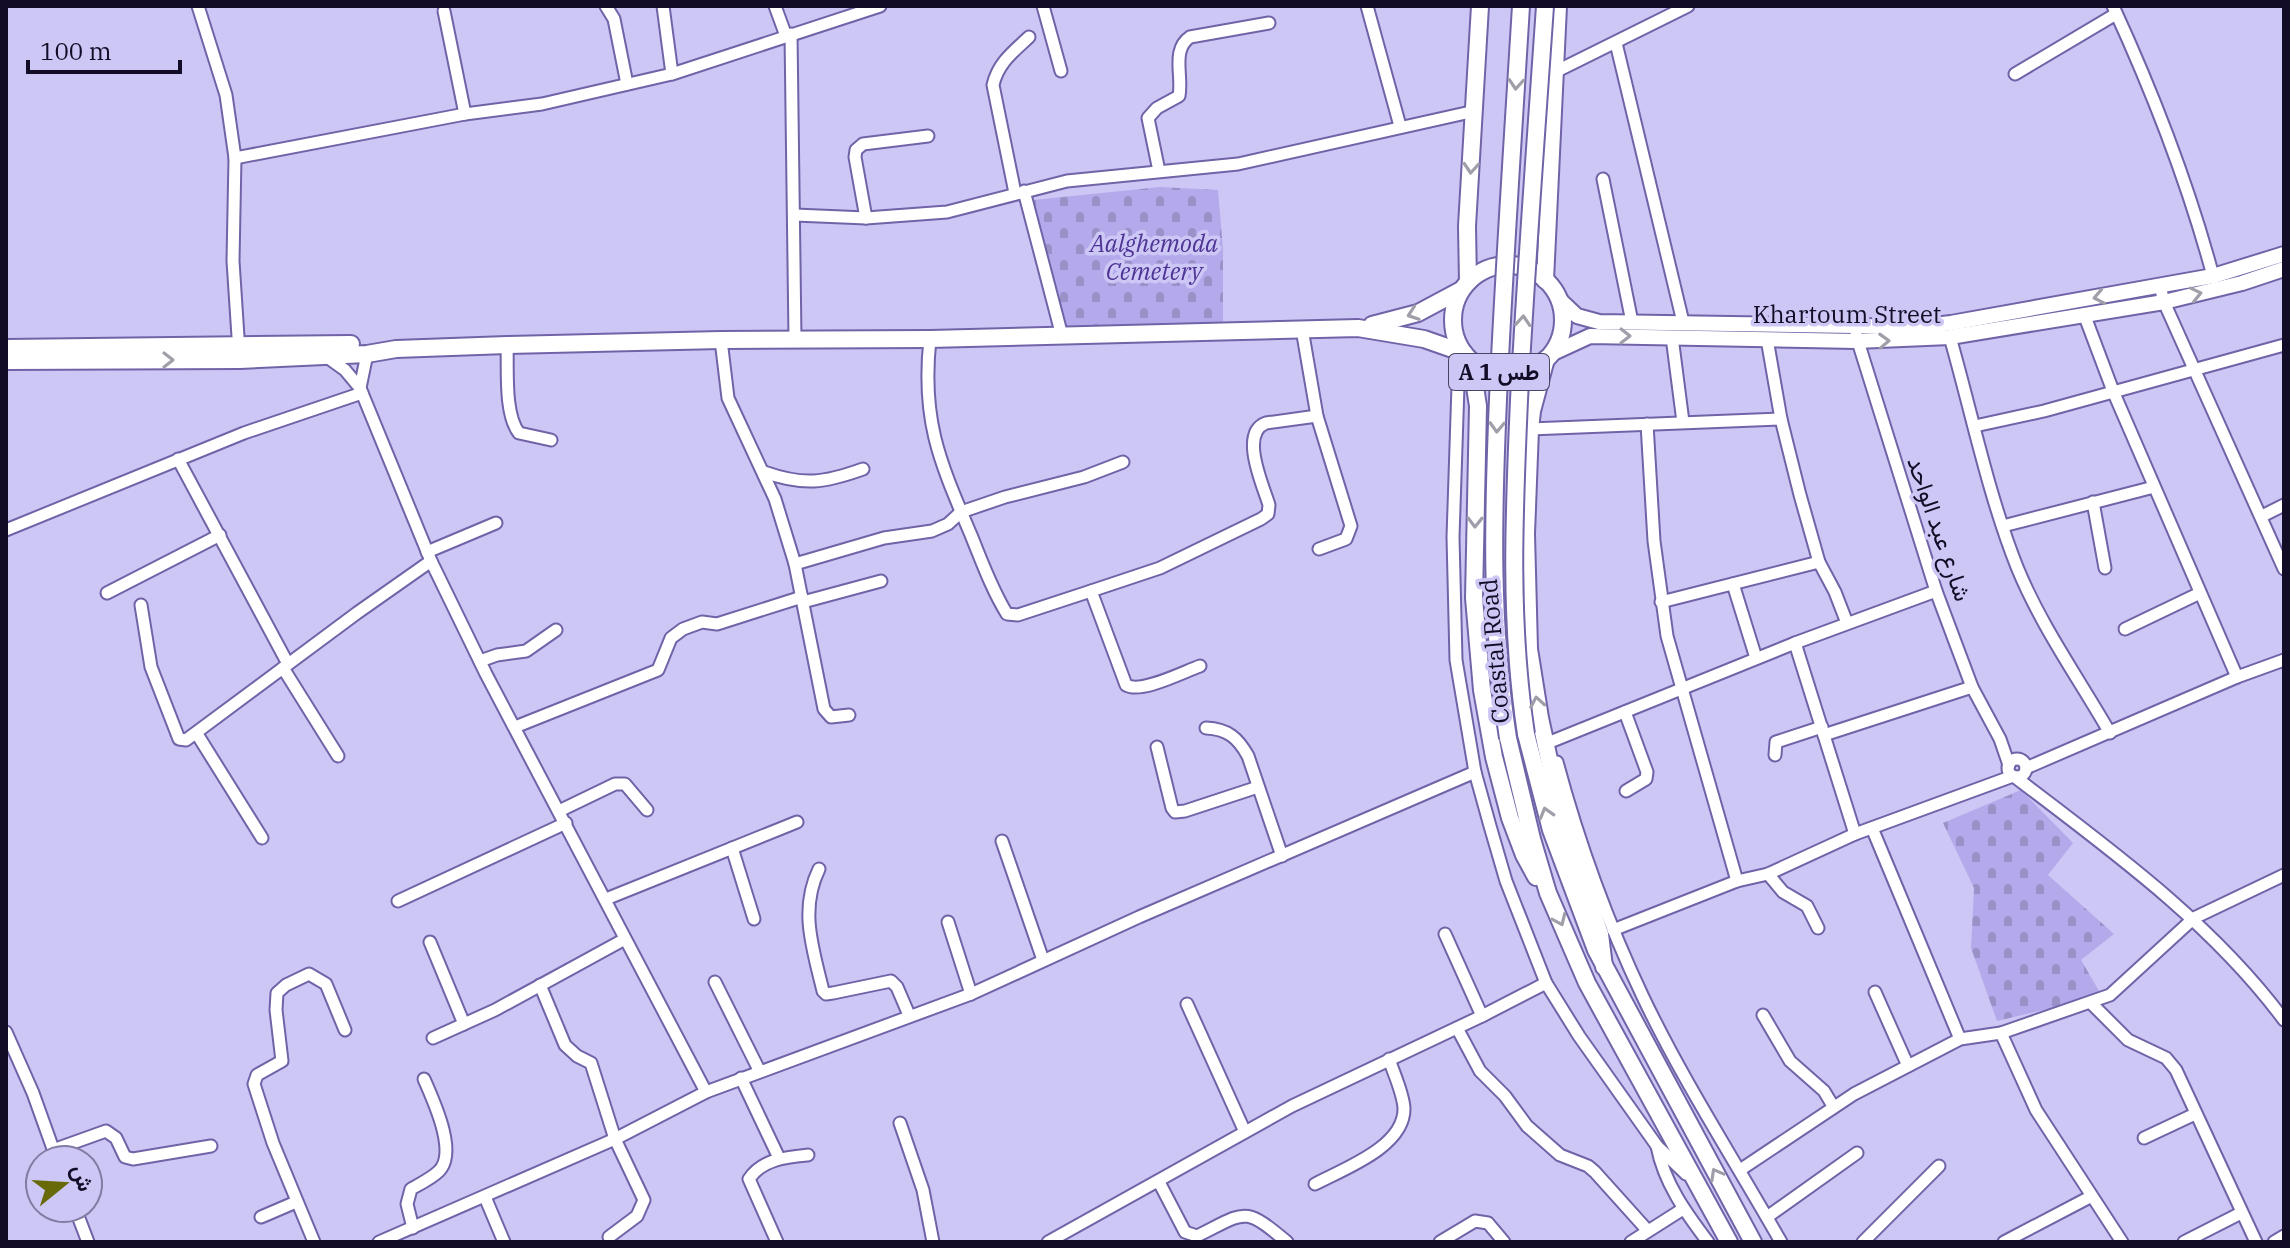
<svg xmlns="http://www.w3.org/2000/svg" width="2290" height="1248" font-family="'IBM Plex Serif',Vazirmatn,serif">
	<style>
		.cemetery { fill: url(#cemetery-stones) }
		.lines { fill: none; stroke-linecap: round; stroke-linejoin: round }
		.minor-casing { stroke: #7063a7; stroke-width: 15 }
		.major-casing { stroke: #7063a7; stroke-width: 18 }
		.highway-casing { stroke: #7063a7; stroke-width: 20 }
		.minor { stroke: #fff; stroke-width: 11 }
		.major { stroke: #fff; stroke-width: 14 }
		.highway { stroke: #fff; stroke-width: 16 }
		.highway-bridge-casing { stroke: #7063a7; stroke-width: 20; stroke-linecap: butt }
		.highway-bridge { stroke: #fff; stroke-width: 16 }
		.oneway { stroke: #a09ea8 }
		.labels { text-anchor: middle; stroke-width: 7; stroke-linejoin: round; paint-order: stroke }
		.shield { fill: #cdc7f5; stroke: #4a4464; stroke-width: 2 }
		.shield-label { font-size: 22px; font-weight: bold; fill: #120c26 }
		.park-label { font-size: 24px; font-style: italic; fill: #4e3494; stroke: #cdc7f5 }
		.street-label { font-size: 24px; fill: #120c26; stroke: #cdc7f5 }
	</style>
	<defs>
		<pattern id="cemetery-stones" width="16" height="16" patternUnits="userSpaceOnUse" patternTransform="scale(2)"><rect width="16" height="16" fill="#b4aaeb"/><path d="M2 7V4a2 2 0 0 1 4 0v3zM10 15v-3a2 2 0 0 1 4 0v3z" fill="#9a91c9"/></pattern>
	</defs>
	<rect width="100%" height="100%" fill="#cdc7f5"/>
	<g class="cemetery">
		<polygon points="1160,187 1218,190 1223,249 1223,326 1055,326 1033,200"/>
		<polygon points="2021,790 2073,843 2048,875 2114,934 2081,960 2102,996 1997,1021 1971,948 1974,888 1943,823"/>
	</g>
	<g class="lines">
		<defs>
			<g id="minor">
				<polyline points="198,6 226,95 235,158 233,261 239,352"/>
				<polyline points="606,6 614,19 627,84"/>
				<polyline points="663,6 672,74"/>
				<polyline points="775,6 786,36"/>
				<polyline points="1043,6 1061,71"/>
				<polyline points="1367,6 1400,126"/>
				<path d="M2113,6c40,87 75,177 100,270"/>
				<polyline points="444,11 465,114"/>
				<polyline points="791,34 795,339"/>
				<polyline points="1616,43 1683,322"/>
				<polyline points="1555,72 1688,6"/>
				<polyline points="2015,74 2116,14"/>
				<polyline points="235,158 465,114 542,104 672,74 880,6"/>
				<path d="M1159,171l-11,-53 9,-10 22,-12c4,-20 -8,-46 11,-59l79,-14"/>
				<polyline points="1603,179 1632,322"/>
				<polyline points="1024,191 1062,336"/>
				<path d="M1015,193l-22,-108c5,-22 20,-33 36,-48"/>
				<polyline points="795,215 866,218 947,212 1067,181 1238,164 1475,111"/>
				<polyline points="866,218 855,157 856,150 863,144 928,136"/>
				<polyline points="2160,286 2164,302 2284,569"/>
				<polyline points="2084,314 2113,391 2237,677"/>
				<polyline points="1302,329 1317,416 1351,526 1346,539 1319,549"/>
				<polyline points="1856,335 1936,591 1972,687 2000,739 2009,765"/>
				<polyline points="1672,337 1683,422"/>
				<path d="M1950,337c22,77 38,157 67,230 24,59 62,112 93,166"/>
				<path d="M930,339c-9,82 10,123 41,196 11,27 21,55 36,79l11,1 73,-24 35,94c15,9 57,-13 74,-19"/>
				<polyline points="1767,339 1781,419 1800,495 1819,562 1835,592 1847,623"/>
				<polyline points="721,340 728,398 775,499 795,564 824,709 831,717 849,715"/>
				<path d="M507,345c1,24 -3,69 12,88l32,7"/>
				<polyline points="327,357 345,370 360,388 431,561 486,674 706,1092"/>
				<polyline points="1467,357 1458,386 1453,537 1456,660 1475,772 1490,826 1506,881 1546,983 1579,1036 1657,1146 1686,1174"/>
				<polyline points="360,388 367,354"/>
				<polyline points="1647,424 1654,541 1667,636 1737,881"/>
				<polyline points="1975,426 2044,411 2284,345"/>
				<polyline points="1530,429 1781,419"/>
				<polyline points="178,459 288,664"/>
				<path d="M764,472c40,14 60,11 99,-3"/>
				<polyline points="2093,502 2105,568"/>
				<polyline points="2262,516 2284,505"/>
				<polyline points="2003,526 2154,487"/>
				<polyline points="6,530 244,433 362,393"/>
				<polyline points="427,552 496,523"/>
				<polyline points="795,564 884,538 932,531 948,524 961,512 1005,497 1084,477 1123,462"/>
				<polyline points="1733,584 1756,658"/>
				<path d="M1091,591l69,-23 101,-49 7,-5 1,-9c-6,-20 -30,-72 -3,-82l51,-7"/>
				<polyline points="107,593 220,535"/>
				<polyline points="803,602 881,581"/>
				<polyline points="1661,602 1819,562"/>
				<polyline points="141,605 151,667 179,739 186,740 357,613 431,561"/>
				<polyline points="2125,629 2200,593"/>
				<polyline points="1795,643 1855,834"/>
				<polyline points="480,661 497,655 526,651 556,630"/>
				<polyline points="283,668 338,756"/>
				<polyline points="1625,712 1647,772 1646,779 1626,791"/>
				<polyline points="515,727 658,670 671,638 683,629 702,622 717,624 802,597"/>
				<path d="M1206,728c22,1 32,10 42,28l34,100"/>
				<polyline points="197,734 262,838"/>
				<polyline points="1824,735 1972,687"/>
				<polyline points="1545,744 1795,643 1936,591"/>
				<polyline points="1157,747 1172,808 1175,812 1185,811 1258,787"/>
				<polyline points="1775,755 1776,742 1822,727"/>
				<circle cx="2017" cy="768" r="9"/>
				<path d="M1557,762c22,82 50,159 86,235 40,84 92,164 138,245"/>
				<polyline points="2026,768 2237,677 2284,660"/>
				<path d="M2015,777c96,73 197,146 269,243"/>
				<polyline points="559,811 615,784 625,784 647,810"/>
				<polyline points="1872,828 1960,1039"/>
				<polyline points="1002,841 1043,960"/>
				<polyline points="732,848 754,919"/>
				<path d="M819,869c-20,41 -6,80 4,122l3,3 7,-1 58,-12 6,6 12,28"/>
				<polyline points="1768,874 1783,892 1807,906 1818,928"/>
				<polyline points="606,899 797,822"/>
				<polyline points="398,901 566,823"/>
				<polyline points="948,922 971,994"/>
				<polyline points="1613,930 1737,881 1768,874 1855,834 2013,776"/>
				<polyline points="1445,934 1482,1016"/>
				<polyline points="430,942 464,1024"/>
				<polyline points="715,982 759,1070"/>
				<polyline points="540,985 565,1045 577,1056 591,1063 615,1139 644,1200 637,1216 609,1237"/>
				<polyline points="1875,992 1908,1066"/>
				<polyline points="2091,1003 2128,1040 2166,1058 2176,1070 2256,1242"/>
				<polyline points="1187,1004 1245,1132"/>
				<polyline points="1763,1015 1790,1061 1824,1091 1833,1106"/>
				<polyline points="1457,1028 1480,1071 1505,1096 1527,1126 1560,1155 1588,1166 1595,1172 1648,1231"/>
				<polyline points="6,1032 33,1093 57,1160"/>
				<polyline points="2001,1033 2036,1110 2122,1242"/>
				<polyline points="433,1038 495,1010 625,939"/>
				<polyline points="741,1078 779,1158"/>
				<polyline points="900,1123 923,1190 933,1242"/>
				<polyline points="2144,1138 2195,1114"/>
				<path d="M1657,1146c7,37 29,67 51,96"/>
				<polyline points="53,1150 106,1131 116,1138 125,1157 133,1159 211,1146"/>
				<polyline points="1740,1170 1854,1094 1960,1039 2001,1033 2110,995 2194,918 2284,875"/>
				<path d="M1159,1182l26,50 12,4c49,-24 46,-31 90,6"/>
				<path d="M1315,1184c28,-15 90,-37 89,-76 -1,-15 -10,-34 -15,-49"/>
				<polyline points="485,1197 504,1242"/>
				<polyline points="75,1208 88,1242"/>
				<polyline points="261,1217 296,1202"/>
				<polyline points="1767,1217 1857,1153"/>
				<path d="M413,1228l-6,-24 4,-15c9,-5 21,-11 28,-18 19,-19 -6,-71 -15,-92"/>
				<polyline points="314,1242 273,1143 254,1084 257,1075 282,1061 276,1010 277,993 286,985 309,974 326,984 345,1030"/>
				<polyline points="379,1242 615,1139 706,1092 971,994 1139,917 1475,772"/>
				<path d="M777,1242l-28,-63c13,-20 38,-22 59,-24"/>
				<polyline points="1048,1242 1292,1106 1482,1016 1546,983"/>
				<polyline points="1440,1242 1475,1221 1488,1223 1504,1242"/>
				<polyline points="1631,1242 1683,1209"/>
				<polyline points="1863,1242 1939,1166"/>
				<polyline points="2004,1242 2090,1197"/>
				<polyline points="2184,1242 2241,1213"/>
				<polyline points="2274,1242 2284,1236"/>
			</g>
			<g id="major">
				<polyline points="1558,298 1577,316 1599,322 1917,327 1951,323 2213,276 2284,254"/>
				<polyline points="1551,354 1590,336 1856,341 1950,337 2164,302 2242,283 2284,269"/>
			</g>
			<g id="highway">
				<circle cx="1508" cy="320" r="55"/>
				<polyline points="1545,280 1558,6"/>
				<polyline points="1468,282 1467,226 1480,6"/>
				<polyline points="1372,325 1418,313 1461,290"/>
				<polyline points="6,348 351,344"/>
				<polyline points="1546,359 1532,411 1530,429 1526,534 1529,649 1540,718 1558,801 1567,837 1600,934 1604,967"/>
				<polyline points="6,361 240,360 367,354 396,349 507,345 721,340 930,339 1358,328 1424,339 1464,353"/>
				<polyline points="1471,361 1478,406 1474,598 1482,690 1494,757 1510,818 1524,855 1536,877"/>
				<polyline points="1526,734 1551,830 1596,950 1753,1242"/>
				<polyline points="1508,738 1532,839 1548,893 1587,983 1729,1242"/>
			</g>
		</defs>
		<use href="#minor" class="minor-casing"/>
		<use href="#major" class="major-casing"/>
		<use href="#highway" class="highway-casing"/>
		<use href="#minor" class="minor"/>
		<use href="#major" class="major"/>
		<use href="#highway" class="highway"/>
		<defs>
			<g id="highway-bridge">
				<path d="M1526,734c-17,-111 -12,-221 -7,-334 7,-131 17,-263 26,-394"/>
				<path d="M1508,738c-18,-115 -15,-223 -10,-339 6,-131 15,-262 23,-393"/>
			</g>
		</defs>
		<use href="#highway-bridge" class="highway-bridge-casing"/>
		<use href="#highway-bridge" class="highway-bridge"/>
	</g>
	<defs><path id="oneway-chevron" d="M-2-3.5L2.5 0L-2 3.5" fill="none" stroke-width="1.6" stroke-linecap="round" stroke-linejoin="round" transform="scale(2)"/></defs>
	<g class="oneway">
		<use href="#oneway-chevron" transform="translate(1516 84) rotate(94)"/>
		<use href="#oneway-chevron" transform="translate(1471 168) rotate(94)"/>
		<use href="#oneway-chevron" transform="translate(2196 294) rotate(-13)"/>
		<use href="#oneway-chevron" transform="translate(2099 297) rotate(169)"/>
		<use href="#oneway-chevron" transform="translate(1413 314) rotate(161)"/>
		<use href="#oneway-chevron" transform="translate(1523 321) rotate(-86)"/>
		<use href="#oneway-chevron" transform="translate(1625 336) rotate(1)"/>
		<use href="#oneway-chevron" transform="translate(1884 341) rotate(-2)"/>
		<use href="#oneway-chevron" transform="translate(168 360)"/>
		<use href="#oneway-chevron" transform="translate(1497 427) rotate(92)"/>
		<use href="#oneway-chevron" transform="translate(1475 522) rotate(91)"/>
		<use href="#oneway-chevron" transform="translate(1537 702) rotate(-100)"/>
		<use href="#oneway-chevron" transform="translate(1546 813) rotate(-106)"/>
		<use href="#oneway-chevron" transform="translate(1560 920) rotate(66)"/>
		<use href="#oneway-chevron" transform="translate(1716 1174) rotate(-119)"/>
	</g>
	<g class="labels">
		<rect class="shield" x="1449" y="354" width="100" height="36" rx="6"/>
		<g class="shield-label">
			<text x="1499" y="380">A 1 طس</text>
		</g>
		<g class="park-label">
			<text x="1154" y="252">Aalghemoda<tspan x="1154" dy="28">Cemetery</tspan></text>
		</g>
		<g class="street-label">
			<text x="1847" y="323">Khartoum Street</text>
			<text transform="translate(1939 529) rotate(71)" y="8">شارع عبد الواحد</text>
			<text transform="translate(1495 651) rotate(-95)" y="8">Coastal Road</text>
		</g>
	</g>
	<rect width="2290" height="1248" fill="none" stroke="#120c26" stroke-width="16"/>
	<g transform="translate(64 1184) rotate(72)"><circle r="38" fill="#cdc7f5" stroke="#827ca2" stroke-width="2"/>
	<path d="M0-6L14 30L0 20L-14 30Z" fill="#686a09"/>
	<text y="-12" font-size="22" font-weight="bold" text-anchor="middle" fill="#120c26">ش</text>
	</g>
	<path d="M28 60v12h152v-12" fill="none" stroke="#120c26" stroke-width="4"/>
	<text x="40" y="60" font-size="24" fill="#120c26" stroke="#cdc7f5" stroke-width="6" paint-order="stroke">100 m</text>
</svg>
